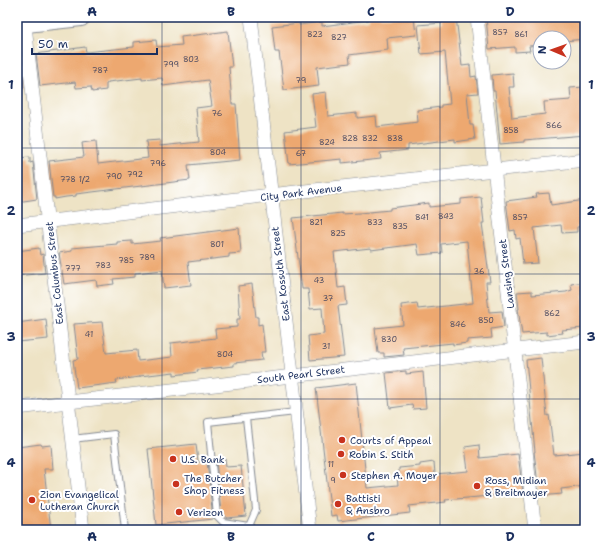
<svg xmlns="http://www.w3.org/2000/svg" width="602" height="547" font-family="'Shantell Sans',sans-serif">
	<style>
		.building { fill: #eda86f }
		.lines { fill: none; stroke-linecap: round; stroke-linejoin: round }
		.lane-casing { stroke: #848992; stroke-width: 8 }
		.street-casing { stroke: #848992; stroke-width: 14 }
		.secondary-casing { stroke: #848992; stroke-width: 20 }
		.lane { stroke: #fff; stroke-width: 6 }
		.street { stroke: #fff; stroke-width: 13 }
		.secondary { stroke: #fff; stroke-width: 18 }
		.grid { fill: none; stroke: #1b2f5e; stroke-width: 1; stroke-opacity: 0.55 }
		.poi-dot { fill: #c8321e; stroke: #fff; stroke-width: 1.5 }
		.labels { text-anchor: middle; stroke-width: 4; stroke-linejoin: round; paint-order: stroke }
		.number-label { font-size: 8px; fill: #504d62 }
		.street-label { font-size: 10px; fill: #1b2f5e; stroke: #fff }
		.poi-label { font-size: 10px; fill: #1b2f5e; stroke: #fff; text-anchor: start }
		.neatline { fill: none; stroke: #1b2f5e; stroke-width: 1.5 }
		.grid-label { font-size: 13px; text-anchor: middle; font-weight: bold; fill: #1b2f5e }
	</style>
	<rect width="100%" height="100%" fill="#fff"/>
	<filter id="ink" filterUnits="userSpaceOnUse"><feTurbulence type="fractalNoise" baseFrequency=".025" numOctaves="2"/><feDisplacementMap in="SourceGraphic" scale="8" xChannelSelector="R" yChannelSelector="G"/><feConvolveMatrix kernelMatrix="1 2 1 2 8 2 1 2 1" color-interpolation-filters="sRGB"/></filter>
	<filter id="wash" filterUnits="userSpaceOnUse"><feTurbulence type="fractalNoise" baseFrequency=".012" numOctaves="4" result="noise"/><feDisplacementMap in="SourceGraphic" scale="16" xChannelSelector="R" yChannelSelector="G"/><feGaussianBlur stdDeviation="0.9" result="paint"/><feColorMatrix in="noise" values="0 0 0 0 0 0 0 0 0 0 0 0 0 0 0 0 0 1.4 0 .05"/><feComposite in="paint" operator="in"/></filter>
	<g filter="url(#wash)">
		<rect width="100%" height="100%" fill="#eee3c5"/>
		<g id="blocks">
			<g class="building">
				<polygon points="369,17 414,17 416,35 387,38 388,50 349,55 350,63 317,67 319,86 284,90 279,52 275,52 272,26 299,23 299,25 322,22 322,26 369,20"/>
				<polygon points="441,17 456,17 462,66 470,65 471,77 476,76 478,93 467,94 470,125 473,125 475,139 455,142 455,139 408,145 408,150 380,153 381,159 342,163 342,159 289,164 285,131 316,127 312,94 326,92 328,116 357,113 357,118 376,116 377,127 418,122 417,110 441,107 441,105 450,104 445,52 421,54 418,25 442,23"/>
				<polygon points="486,17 585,17 585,39 564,41 564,38 540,38 540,45 529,46 530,51 515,52 515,47 489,49"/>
				<polygon points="228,31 232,67 229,67 232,104 236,104 240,160 188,165 190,180 76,194 76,196 66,197 55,199 55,197 53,197 49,161 84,157 82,143 96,141 98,164 148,158 146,141 160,140 160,146 199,142 196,108 212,106 208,80 163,86 162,78 142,80 142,78 108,82 108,83 106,84 106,90 92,92 91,87 76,88 75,82 40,86 36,54 85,47 86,52 134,47 134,42 156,40 157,47 182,45 181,37"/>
				<polygon points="17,55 20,55 24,88 17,89"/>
				<polygon points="513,73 514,87 509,87 512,118 545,114 544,102 571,100 570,88 585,87 585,135 524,140 524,142 500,144 495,91 493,91 492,75"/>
				<polygon points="30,157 30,163 33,162 37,199 17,202 17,158"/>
				<polygon points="549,193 551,205 585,200 585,226 577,227 577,232 562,233 561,225 534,228 538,263 523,264 520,238 516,239 515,230 510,231 506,201 537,197 536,194"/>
				<polygon points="481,197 484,223 482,223 490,282 486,282 489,312 502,311 504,327 491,329 492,338 467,340 467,343 453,345 453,343 403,348 404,355 384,357 384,353 378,353 375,328 403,325 401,305 417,303 418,309 473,303 467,241 441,244 442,253 419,255 417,244 371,250 371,248 334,252 338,288 345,287 347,305 338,306 344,357 310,360 308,336 324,334 322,308 310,309 308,289 302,289 293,218 342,213 342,214 359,213 390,210 390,208 429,203 429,207 461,204 461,199"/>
				<polygon points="239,228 241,253 229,254 229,257 188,262 191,285 164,288 162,270 135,273 135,277 113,279 114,284 97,286 96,280 64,284 59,253 72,251 72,248 117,244 117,242 132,241 132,244 161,241 160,238"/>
				<polygon points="39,248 40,255 43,254 45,273 17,276 17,251"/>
				<polygon points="584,282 584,328 562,330 563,333 547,335 547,332 522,334 518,309 519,309 517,292 532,291 532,295 566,292 572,290 571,284"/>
				<polygon points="252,284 256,317 258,317 258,325 262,324 265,352 261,352 262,360 234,363 234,366 197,370 198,372 174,375 174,372 140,376 140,377 116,380 117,383 77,388 73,360 78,359 74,324 102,322 106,353 137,350 138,361 172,357 171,343 216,338 215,329 237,327 237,319 240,319 238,286"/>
				<polygon points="46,319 48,339 17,342 17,323"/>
				<polygon points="541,358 547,416 549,415 554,455 585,452 585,486 561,489 562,494 540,496 540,492 539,492 534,452 535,452 526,360"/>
				<polygon points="406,371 406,374 423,372 426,408 413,409 412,405 390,408 386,373"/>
				<polygon points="356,383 367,488 398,485 397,476 399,476 399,468 420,466 420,464 434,462 435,474 468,471 465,447 479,445 480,458 518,454 523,493 445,500 446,502 409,506 410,513 338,521 337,515 331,516 316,388"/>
				<polygon points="41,444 42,446 51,445 53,469 44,469 51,530 17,530 17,447"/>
				<polygon points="196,444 198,462 207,461 213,519 156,525 148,449"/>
				<polygon points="225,459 226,467 241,466 246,516 227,518 221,514 216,460"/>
			</g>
		</g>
	</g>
	<g filter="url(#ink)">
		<use href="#blocks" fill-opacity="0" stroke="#848992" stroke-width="1"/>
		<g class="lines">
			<defs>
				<g id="lane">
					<polyline points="246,418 256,510 249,526 249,528"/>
					<polyline points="72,439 114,434 125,530"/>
					<polyline points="249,526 223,522 217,516 208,422 296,412"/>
				</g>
				<g id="street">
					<polyline points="24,17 83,530"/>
					<polyline points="251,17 310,530"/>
					<polyline points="477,17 535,530"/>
					<polyline points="17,225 296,192 585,160"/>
					<polyline points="17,408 585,342"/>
				</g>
				<polyline id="secondary" points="17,24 81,17"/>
			</defs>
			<use href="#lane" class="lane-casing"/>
			<use href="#street" class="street-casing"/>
			<use href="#secondary" class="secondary-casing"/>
			<use href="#lane" class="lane"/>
			<use href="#street" class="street"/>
			<use href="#secondary" class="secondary"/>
		</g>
	</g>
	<path class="grid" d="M162,17v513M301,17v513M440,17v513M17,148h568M17,274h568M17,399h568"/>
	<g class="poi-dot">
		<circle cx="342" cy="440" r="4"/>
		<circle cx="341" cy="454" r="4"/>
		<circle cx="173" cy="459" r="4"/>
		<circle cx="343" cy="475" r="4"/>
		<circle cx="176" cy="484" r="4"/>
		<circle cx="477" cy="486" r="4"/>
		<circle cx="32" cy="500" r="4"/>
		<circle cx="338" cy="504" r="4"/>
		<circle cx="179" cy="512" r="4"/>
	</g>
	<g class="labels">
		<g class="number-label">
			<text x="500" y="35">857</text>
			<text x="315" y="37">823</text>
			<text x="521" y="37">861</text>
			<text x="339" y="40">827</text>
			<text x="191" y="62">803</text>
			<text x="171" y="67">799</text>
			<text x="100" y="73">787</text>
			<text x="301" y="83">79</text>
			<text x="217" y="116">76</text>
			<text x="554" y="128">866</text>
			<text x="511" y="133">858</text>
			<text x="350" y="141">828</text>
			<text x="370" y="141">832</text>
			<text x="395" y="141">838</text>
			<text x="327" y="145">824</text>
			<text x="218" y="155">804</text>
			<text x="301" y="156">67</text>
			<text x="158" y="166">796</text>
			<text x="135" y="177">792</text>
			<text x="114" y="179">790</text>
			<text x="75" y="182">778 1/2</text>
			<text x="446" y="219">843</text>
			<text x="422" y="220">841</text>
			<text x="520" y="220">857</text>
			<text x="316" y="225">821</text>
			<text x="375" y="225">833</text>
			<text x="400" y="229">835</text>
			<text x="338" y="236">825</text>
			<text x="217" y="247">801</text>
			<text x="147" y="260">789</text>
			<text x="126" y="263">785</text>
			<text x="103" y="268">783</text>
			<text x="73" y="271">777</text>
			<text x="479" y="274">36</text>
			<text x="319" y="283">43</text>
			<text x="328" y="301">37</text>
			<text x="552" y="316">862</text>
			<text x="486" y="323">850</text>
			<text x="458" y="327">846</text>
			<text x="89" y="337">41</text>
			<text x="389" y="342">830</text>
			<text x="326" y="349">31</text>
			<text x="225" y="357">804</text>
			<text x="331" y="467">11</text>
			<text x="333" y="483">9</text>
		</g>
		<g class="street-label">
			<text transform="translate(301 192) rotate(-7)" y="4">City Park Avenue</text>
			<text transform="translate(54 273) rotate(-96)" y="4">East Columbus Street</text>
			<text transform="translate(280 274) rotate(-97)" y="4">East Kossuth Street</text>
			<text transform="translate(506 274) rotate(-97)" y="4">Lansing Street</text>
			<text transform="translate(301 374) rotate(-7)" y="4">South Pearl Street</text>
		</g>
		<g class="poi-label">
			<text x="350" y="444">Courts of Appeal</text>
			<text x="349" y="458">Robin S. Stith</text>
			<text x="181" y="463">U.S. Bank</text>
			<text x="351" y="479">Stephen A. Moyer</text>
			<text x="184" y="482">The Butcher<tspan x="184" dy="12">Shop Fitness</tspan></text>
			<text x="485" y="484">Ross, Midian<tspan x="485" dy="12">&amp; Breitmayer</tspan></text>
			<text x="40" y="498">Zion Evangelical<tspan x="40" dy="12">Lutheran Church</tspan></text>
			<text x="346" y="502">Battisti<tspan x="346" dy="12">&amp; Ansbro</tspan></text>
			<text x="187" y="516">Verizon</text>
		</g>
	</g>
	<rect width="602" height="547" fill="none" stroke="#fff" stroke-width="44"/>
	<g transform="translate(552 50) rotate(272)"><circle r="19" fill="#ffffff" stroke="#a4acbf"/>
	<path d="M0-3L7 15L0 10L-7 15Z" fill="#c8321e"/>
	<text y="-6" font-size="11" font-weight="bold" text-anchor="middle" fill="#1b2f5e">N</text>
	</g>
	<path d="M32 48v6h125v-6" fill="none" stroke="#1b2f5e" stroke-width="2"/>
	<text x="38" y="48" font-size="12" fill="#1b2f5e" stroke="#ffffff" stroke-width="3" paint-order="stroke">50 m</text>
	<rect x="22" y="22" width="558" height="503" class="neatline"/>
	<g class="grid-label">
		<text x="92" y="16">A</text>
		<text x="231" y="16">B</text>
		<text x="371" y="16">C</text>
		<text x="510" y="16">D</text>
		<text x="11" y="89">1</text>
		<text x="591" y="89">1</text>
		<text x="11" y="215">2</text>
		<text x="591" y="215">2</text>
		<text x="11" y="341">3</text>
		<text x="591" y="341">3</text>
		<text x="11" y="467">4</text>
		<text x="591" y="467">4</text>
		<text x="92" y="541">A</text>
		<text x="231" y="541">B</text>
		<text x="371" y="541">C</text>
		<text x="510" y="541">D</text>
	</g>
</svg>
